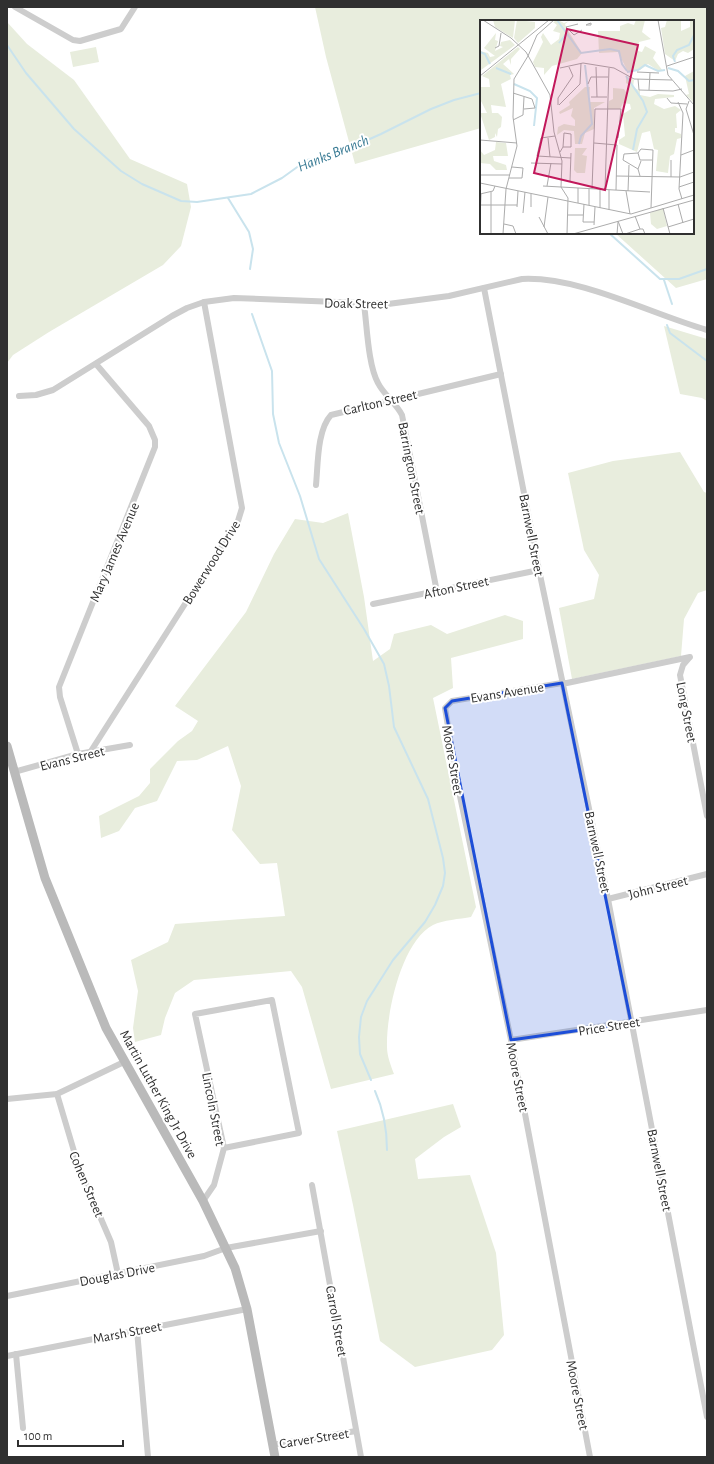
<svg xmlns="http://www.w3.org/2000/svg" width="714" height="1464" font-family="'Alegreya Sans',sans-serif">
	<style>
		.green { fill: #e8eddd }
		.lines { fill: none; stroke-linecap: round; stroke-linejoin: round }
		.stream { stroke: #c9e3ed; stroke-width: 2 }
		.street { stroke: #cdcdcd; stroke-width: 6 }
		.secondary { stroke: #bababa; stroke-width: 9 }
		.marked { fill: #1d4ed8; fill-opacity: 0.2; stroke: #1d4ed8; stroke-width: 3; stroke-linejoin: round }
		.labels { text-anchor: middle; stroke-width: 4; stroke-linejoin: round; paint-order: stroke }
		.street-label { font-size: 14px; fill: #303030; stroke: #fff }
		.water-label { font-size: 15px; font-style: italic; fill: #3b7c95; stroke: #fff }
		.inset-river { fill: none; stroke: #c9e3ed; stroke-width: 2 }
		.inset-road { fill: none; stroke: #acacac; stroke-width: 1 }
		.view { fill: #c2185b; fill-opacity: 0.15; stroke: #c2185b; stroke-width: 2 }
		.inset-edge { fill: none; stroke: #303030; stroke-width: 2 }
	</style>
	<rect width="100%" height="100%" fill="#fff"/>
	<g class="green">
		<polygon points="315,7 707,7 707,279 676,288 615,233 693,233 693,21 481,21 481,128 355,164 326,57"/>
		<polygon points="7,22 27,44 74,80 130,159 187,184 191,207 181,246 163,265 49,332 13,355 7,363"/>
		<polygon points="96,47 99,62 73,67 70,52"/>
		<polygon points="664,326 707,339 707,401 702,398 680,394"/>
		<polygon points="680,452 704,492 707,493 707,590 698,593 684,619 681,656 572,679 559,608 594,599 599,575 584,550 568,473 613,461"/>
		<path d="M348,513l16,84 9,64 17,-12 4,-15 37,-9 16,9 58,-19 18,6v18l-72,19 2,30 -20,10 43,209 -5,10c-11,2 -28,3 -38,8 -32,17 -47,89 -46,122 0,9 4,19 7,27l-63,15 -29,-102 -11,-16 -97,9 -19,13 -10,25 -4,17 -26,7 -2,-14 5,-37 -7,-31 37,-18 7,-18 110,-8 -8,-53 -17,1 -28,-34 9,-44 -13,-40 -31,14 -20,1 -20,40 -22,7 -16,23 -18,7 -2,-22 40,-20 11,-13v-14l28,-28 14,-10 6,-10 -23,-15 71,-94 28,-58 21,-35 28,4z"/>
		<polygon points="453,1104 461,1127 444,1137 415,1159 418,1179 470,1175 496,1253 504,1335 492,1350 415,1367 380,1341 353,1205 337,1131"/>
	</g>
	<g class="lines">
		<g class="stream">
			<polyline points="7,45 26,73 74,129 121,171 142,184 181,201 197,202 251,194 282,178 307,160 334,155 381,134 431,109 454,100 481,93"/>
			<polyline points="228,198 249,232 253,249 250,269"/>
			<polyline points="609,233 660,279 679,279 707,269"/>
			<polyline points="664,280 672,304"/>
			<polyline points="252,314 272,371 273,414 279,443 300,496 319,559 364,629 384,664 389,686 394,727 428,799 443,858 445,873 443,886 435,905 425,922 393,960 367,1001 361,1017 359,1037 360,1054 371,1080"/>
			<polyline points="667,325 670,333 707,361"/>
			<path d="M375,1091c9,20 12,37 12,59"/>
		</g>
		<g class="street">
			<polyline points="15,7 73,40 80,41 121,29 135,7"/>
			<polyline points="484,288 539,570 608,899 707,1417"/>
			<path d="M364,304c3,22 4,61 14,79 6,12 18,20 24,32l35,177"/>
			<path d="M19,396l17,-1 17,-5 119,-74 15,-8 17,-6 30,-4 154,6 61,-8 73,-17c57,-3 129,35 185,51"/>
			<path d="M316,485c2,-20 1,-55 15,-70l170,-41"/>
			<polyline points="373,604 539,570"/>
			<polyline points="689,658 683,665 680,675 707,816"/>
			<polyline points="91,751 238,521 242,508 204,302"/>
			<polyline points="78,754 60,697 59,687 155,447 155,440 149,426 96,364"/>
			<polyline points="14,772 78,754 130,745"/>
			<polyline points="608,899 707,874"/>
			<polyline points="511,1040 707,1010"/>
			<polyline points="57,1094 79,1168 111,1242 118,1274"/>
			<polyline points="7,1099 57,1094 124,1062"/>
			<polyline points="312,1185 361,1457"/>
			<polyline points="203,1201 214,1185 224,1148 195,1014 272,1000 299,1133 224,1148"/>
			<polyline points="7,1296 204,1256 226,1248 321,1231"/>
			<polyline points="137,1330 148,1457"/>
			<polyline points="16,1354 23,1428"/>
			<polyline points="7,1356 247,1309"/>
			<polyline points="272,1445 356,1431"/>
			<polyline points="590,1457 511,1040 457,782 445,708 452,701 562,683 567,683 690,657"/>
		</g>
		<polyline class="secondary" points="7,746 45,878 106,1028 203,1201 235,1268 247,1309 275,1457"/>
	</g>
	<path class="marked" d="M562,683l69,340 -120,17 -66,-332 7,-7z"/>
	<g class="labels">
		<g class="street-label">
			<text transform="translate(356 303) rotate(1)" y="5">Doak Street</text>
			<text transform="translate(380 402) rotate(-13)" y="5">Carlton Street</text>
			<text transform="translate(412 468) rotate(79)" y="5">Barrington Street</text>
			<text transform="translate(532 535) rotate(79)" y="5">Barnwell Street</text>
			<text transform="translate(114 552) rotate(-67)" y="5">Mary James Avenue</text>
			<text transform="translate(211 562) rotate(-58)" y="5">Bowerwood Drive</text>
			<text transform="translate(456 587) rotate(-12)" y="5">Afton Street</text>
			<text transform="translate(507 692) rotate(-9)" y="5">Evans Avenue</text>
			<text transform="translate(687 712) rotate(79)" y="5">Long Street</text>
			<text transform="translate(72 758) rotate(-14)" y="5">Evans Street</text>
			<text transform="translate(453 760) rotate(80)" y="5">Moore Street</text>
			<text transform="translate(598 852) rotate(78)" y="5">Barnwell Street</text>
			<text transform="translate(658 887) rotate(-14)" y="5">John Street</text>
			<text transform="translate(609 1026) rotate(-9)" y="5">Price Street</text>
			<text transform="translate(518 1077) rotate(79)" y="5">Moore Street</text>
			<text transform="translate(159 1094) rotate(61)" y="5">Martin Luther King Jr Drive</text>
			<text transform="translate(214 1109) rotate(79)" y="5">Lincoln Street</text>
			<text transform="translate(660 1170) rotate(79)" y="5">Barnwell Street</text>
			<text transform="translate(87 1184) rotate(67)" y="5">Cohen Street</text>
			<text transform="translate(117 1274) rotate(-11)" y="5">Douglas Drive</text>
			<text transform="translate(337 1321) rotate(80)" y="5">Carroll Street</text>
			<text transform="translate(127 1332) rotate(-11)" y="5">Marsh Street</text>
			<text transform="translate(578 1395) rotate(79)" y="5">Moore Street</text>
			<text transform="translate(314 1438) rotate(-9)" y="5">Carver Street</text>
		</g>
		<g class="water-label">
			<text transform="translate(333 153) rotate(-22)" y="5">Hanks Branch</text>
		</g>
	</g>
	<g transform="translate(480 20)">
		<rect width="214" height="214" fill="#fff"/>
		<path d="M13,0h22l-2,18 -18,-11zM37,0l18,2v6l-17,15 -4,-5zM78,0l6,3 5,-2 -4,3 2,5 15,24 -5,6 -25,7 -8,9v-7l-9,-1 -2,-5 10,-20 -2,-5 2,-4 8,12 8,-6 1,-6 -7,-2 4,-6 -4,-3zM156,0h9l-3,12 9,7 -12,3 -1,9 4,1 3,-6 11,6 -3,6 10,13h-4l-11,-7 -8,6 -12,2 -10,-20 -19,1 -1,-22h22v-5l8,-3 6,2zM187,0h14v11l9,-4v-7h4v29l-6,4 -5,-2 -5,3 -3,7 -10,-7 -4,-26 4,-1zM16,13l-1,7 3,1 -3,10 8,-4 -3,-1 1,-4 9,-2 5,5 -34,25 -1,-19 8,2 2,4 5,-1 -11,-8zM38,27l2,2 -9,10v6l-2,-6 -6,5 11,10 -4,1 1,4 -10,5 5,23 -15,-2 1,8h6l4,4 -1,10 -3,2 -1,8 -2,-4v4l-6,3 -9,-27h7l-7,-14v-12h10l-1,-8 -7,-3zM214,51v32l-8,-8 3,-1 -4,-18zM146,56l8,4 -1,7 7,4v4l10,2 8,-3 16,1v2l-19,2 -1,5 10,5 11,-3 6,4 -5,4 1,14h-2v4l6,2v4l-4,1 -3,15 -4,2 -2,17 -12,-2 2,-21 -4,-1 -4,-18 -8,2 -5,19 -18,-8v-4l6,-4 -2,-22 8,-5 -1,-5 -7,-1 -3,6h-12l1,-8 4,-2v-11l11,1 3,5 2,-9 -3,-2zM105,67h5l-1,15h16l-11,6v21l-9,4 -3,11h-7l-1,-13 -10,-1 -7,5 1,-8 6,-3 11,2v-6l-4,-4 2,-8 -13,6 -1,-2 11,-7 -1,-3zM16,122l10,1 2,13h-15l1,5 12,4 1,5h-11l-6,-6 -10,-1v-13l4,5 11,-5zM95,128h12l-5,7 5,1 -2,17h-8l-3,-3zM183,188l4,18 -10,3 -6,-5 -1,-11z" fill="#e8eddd"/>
		<path class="inset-river" d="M77,0l24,33 29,-4 9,2 3,13 5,7M79,23l8,-10M0,32l5,2 5,10M195,42l-2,-6 4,-6 12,-5 5,-10M16,48l15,6M188,48l10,3 11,10 5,-1M147,52l11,-2 7,-5 13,6 7,-1M146,56l17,25 4,11 -10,17 -4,21M34,64l16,7 7,7 -3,28M99,124l2,-8 11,-12 -7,-59"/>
		<path class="inset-road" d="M3,0l28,18 15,14 24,43 4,37 8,29 -1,26 7,11 -1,36M178,0l10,55 26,30M98,4l-12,3 8,8 8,-5M108,4l3,-1v2h-5zM15,28l4,-2 2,-13M187,46l27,-9M116,47l1,30M80,48l23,-5 31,5 20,11 38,1M157,52l22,1M0,56l69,-56M158,59l1,11 34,1 9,-2M108,64l3,-7h17M169,70l1,-17M33,73l19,6 3,9 -11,1M111,77h16M187,78l4,5 16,1M209,81l-3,8 8,26M198,82l5,11 -4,76 3,10M78,85v-7l15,-22 -4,-9M79,85l21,-21 1,-21M33,100l10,-5 1,-18M75,116l-14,2 -4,18 34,2M68,118l2,19M138,118l3,-29M0,120l37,3M114,123l23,2 -1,45M80,132l3,-5 1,-14 7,1v13h-8M158,133l3,-4 12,1 -2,58M158,133l-14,1 -1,6 15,9M158,133l2,7h12M201,135l13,-5M51,143l31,1M0,155h30M136,156l64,1 14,-5M160,156l-2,-7 3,-8M191,157v-17M29,158h13l1,-10 -11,-1M90,161l1,-28M0,163l151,31 63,-19M63,166l107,6M67,166l4,-23M199,167l15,-5M112,169l3,-80h26M120,170v18M125,170l4,-122M146,171l4,23M148,171l1,-26M0,174l13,-3 2,-5M51,174v13M98,183v-15M104,184l-1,18h11M198,184l5,19M1,185h36M109,185v-16M37,187l1,-16M183,188l7,26M129,190v-20M43,193l2,-21M88,195h15M155,196l5,13h3l2,5M59,197l9,17M0,199l1,-25M138,201l5,13M24,204l9,2 3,8M114,205l1,-18M64,207l4,-30M188,207l26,-8M11,214v-42M23,214l3,-45 11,-43 -4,-29 1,-38 14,-23 9,-21 17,-15M93,214l121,-34M137,214l1,-12M145,214l15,-5"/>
		<path class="view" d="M87,9l71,16 -33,145 -71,-17z"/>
		<rect width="214" height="214" class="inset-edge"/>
	</g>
	<rect width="714" height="1464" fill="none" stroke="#303030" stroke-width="16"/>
	<path d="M18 1440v6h105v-6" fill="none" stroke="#303030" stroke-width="2"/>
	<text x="24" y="1440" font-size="12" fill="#303030" stroke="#ffffff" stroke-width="3" paint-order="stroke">100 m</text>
</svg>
